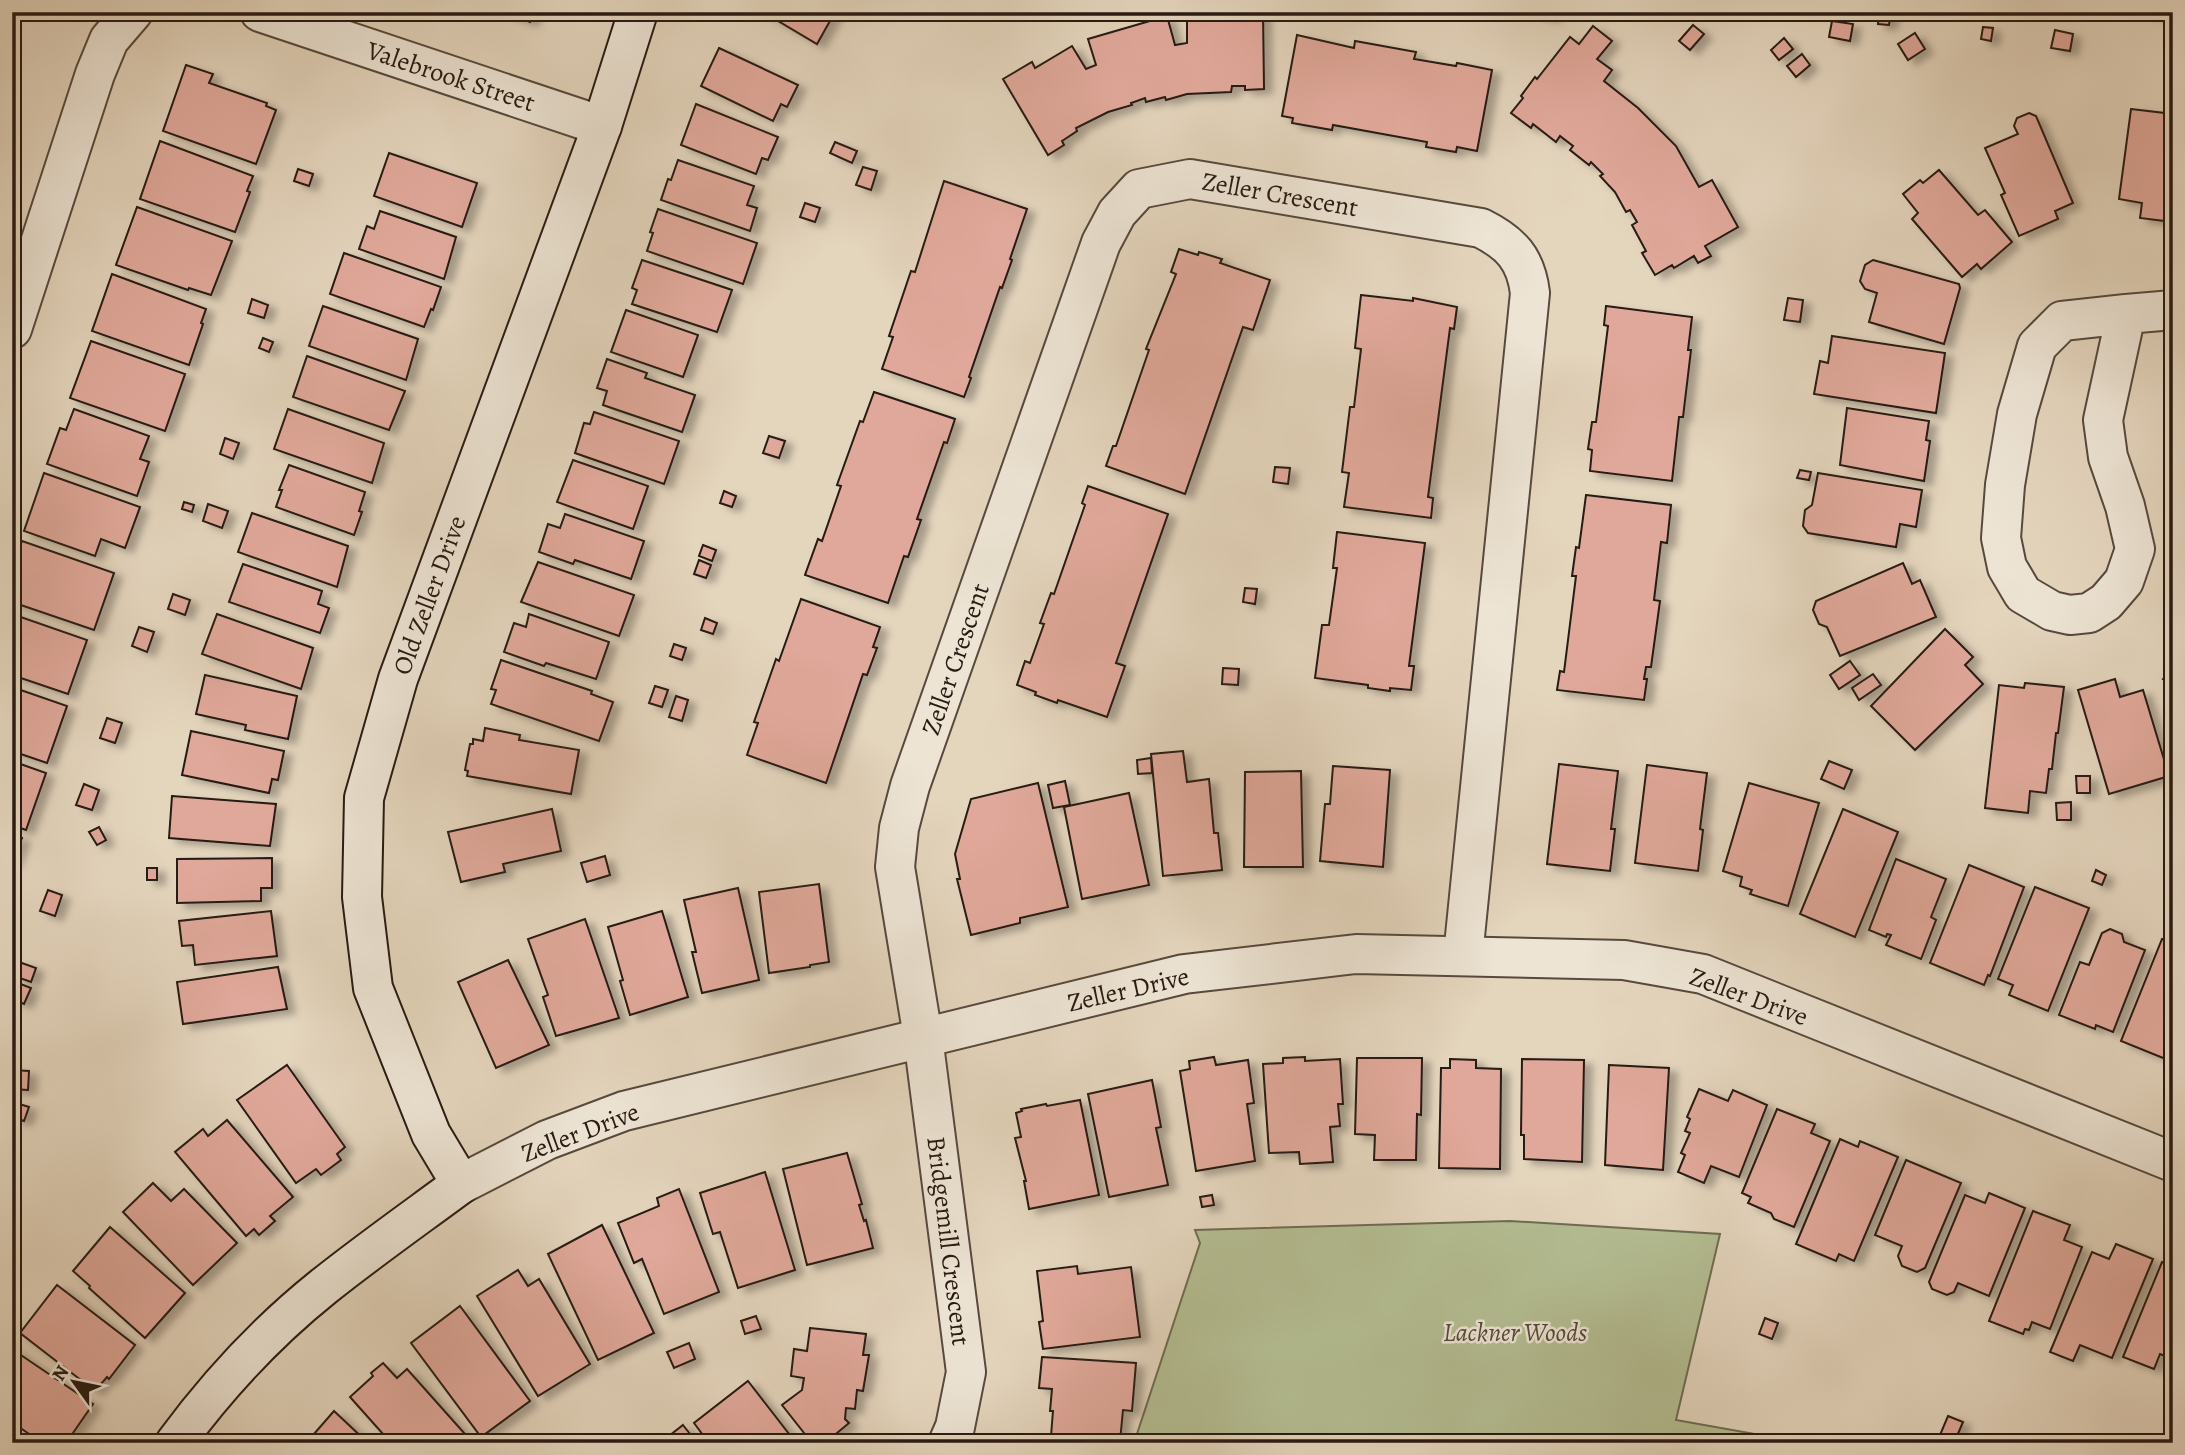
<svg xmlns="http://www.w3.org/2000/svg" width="2185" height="1455" font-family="Alegreya,serif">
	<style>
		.green { fill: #b4bd92; stroke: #6e6c52; stroke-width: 2 }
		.building { fill: #e0a89a; stroke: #281a12; stroke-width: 2; filter: url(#shadow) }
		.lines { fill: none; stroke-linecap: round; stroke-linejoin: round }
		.street-casing { stroke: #57493d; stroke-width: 42 }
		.secondary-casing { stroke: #281a12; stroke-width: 42 }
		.street { stroke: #ede4d4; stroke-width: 38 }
		.secondary { stroke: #ede4d4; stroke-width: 38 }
		.labels { text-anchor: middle; stroke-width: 5; stroke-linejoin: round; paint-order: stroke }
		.street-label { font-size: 26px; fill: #281a12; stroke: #ede4d4 }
		.park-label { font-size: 26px; font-style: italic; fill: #524b38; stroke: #ede4d4 }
	</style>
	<defs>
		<filter id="shadow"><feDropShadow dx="8" dy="4.5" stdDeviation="3.5" flood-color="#0004"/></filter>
	</defs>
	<rect width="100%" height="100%" fill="#e4d5bd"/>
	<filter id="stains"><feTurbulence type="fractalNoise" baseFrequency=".00286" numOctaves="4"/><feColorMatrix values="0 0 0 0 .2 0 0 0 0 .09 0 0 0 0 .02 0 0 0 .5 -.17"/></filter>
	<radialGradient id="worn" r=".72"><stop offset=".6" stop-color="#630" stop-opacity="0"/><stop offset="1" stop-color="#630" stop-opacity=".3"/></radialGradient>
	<polygon class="green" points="1510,1221 1720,1234 1676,1420 1805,1443 1134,1443 1200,1243 1195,1230"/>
	<g class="building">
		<polygon points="504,12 533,12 530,22"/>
		<polygon points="763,12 835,12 817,44"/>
		<polygon points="1263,12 1264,89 1245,90 1245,86 1232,86 1231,92 1187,94 1166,100 1165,97 1146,102 1145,98 1131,103 1132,105 1108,112 1076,128 1077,131 1062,141 1064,145 1048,155 1003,79 1032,62 1035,68 1072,46 1086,69 1096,65 1088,39 1167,16 1175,45 1187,43 1187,15"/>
		<polygon points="1531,12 1554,12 1552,17"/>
		<polygon points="1879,12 1891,12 1889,25 1878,24"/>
		<polygon points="2144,12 2173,12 2173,16 2144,13"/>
		<polygon points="1832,21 1853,24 1850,41 1829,37"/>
		<polygon points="1693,25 1704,34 1690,50 1679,41"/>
		<polygon points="1593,26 1612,41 1597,59 1612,70 1604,81 1638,108 1676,146 1699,187 1712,180 1738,227 1705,246 1711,256 1698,263 1694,256 1674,268 1672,265 1655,275 1642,253 1646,251 1632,225 1637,222 1630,210 1626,212 1615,192 1600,176 1603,174 1591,162 1589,165 1570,150 1573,146 1560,136 1556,142 1533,124 1531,128 1511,113 1523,98 1521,96 1535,77 1537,79 1570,37 1579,44"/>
		<polygon points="1983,27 1993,28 1991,41 1981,39"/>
		<polygon points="2055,30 2073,34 2070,51 2051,48"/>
		<polygon points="1915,33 1925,49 1908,60 1898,44"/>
		<polygon points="1297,35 1354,48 1355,41 1416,52 1414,59 1456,66 1457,63 1492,70 1477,151 1457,147 1456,152 1426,147 1427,142 1333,125 1332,130 1292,123 1293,118 1282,116"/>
		<polygon points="1784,38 1793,49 1779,60 1771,50"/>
		<polygon points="719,48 798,85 787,107 781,104 773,121 701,86"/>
		<polygon points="1802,54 1810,65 1796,77 1787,66"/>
		<polygon points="186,65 213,74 209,83 267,103 266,106 276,110 256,164 163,131"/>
		<polygon points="696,104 778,137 768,160 762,158 756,174 681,145"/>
		<polygon points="2131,109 2173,114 2173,222 2140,218 2142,203 2119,199"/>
		<polygon points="2029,113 2036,116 2073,203 2055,211 2058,219 2019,236 2001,195 2005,193 1985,148 2018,134 2014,126 2017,118"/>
		<polygon points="160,141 253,176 247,191 250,192 235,232 140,199"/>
		<polygon points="835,142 857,151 852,163 830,153"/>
		<polygon points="389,153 477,183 462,227 374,196"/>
		<polygon points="678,160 754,186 747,205 757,208 750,231 661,200 668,179 671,180"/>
		<polygon points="863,167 877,171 871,190 856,185"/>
		<polygon points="298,169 313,174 309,186 294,181"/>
		<polygon points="1939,170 1978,215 1985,210 2012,242 1981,269 1977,264 1962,277 1912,219 1918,213 1903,194 1920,180 1923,183"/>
		<polygon points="944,181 1027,209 1010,259 1012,260 1002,288 1000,287 969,377 971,378 964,397 882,369 893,337 889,336 911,271 915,272"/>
		<polygon points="805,203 820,208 815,222 800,217"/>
		<polygon points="137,207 232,241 211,295 189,288 188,290 116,265"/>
		<polygon points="658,209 757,243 743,284 647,251 653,233 650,232"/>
		<polygon points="380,211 456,237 444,279 359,249 367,226 374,229"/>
		<polygon points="1179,249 1198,255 1199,252 1222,259 1220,263 1270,280 1253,330 1243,327 1185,494 1106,466 1113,446 1116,446 1149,350 1146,349 1176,274 1171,272"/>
		<polygon points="344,253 441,287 433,310 431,309 424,327 330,294"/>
		<polygon points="642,260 732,290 717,332 632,304 637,290 632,288"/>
		<polygon points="1873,260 1959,284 1960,288 1944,344 1869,322 1877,293 1865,289 1860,281 1865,265"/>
		<polygon points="112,274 206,309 201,323 203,324 189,365 92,331"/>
		<polygon points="1361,295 1413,301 1413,298 1457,307 1454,329 1450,328 1428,497 1433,498 1431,518 1344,507 1349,473 1342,472 1350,407 1354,407 1361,349 1355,348"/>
		<polygon points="1788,298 1803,300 1800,322 1784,320"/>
		<polygon points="252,299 268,305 264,318 248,313"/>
		<polygon points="323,306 418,339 406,380 309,346"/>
		<polygon points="1606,306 1692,317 1688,350 1691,350 1683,417 1679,417 1672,481 1590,471 1592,450 1588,449 1592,422 1596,422 1608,326 1604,325"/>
		<polygon points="626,310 698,335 683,377 611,352"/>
		<polygon points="1832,336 1945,353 1936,413 1814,394 1820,361 1828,363"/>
		<polygon points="263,338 273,342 269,352 259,348"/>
		<polygon points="91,341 185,374 165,431 70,398"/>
		<polygon points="307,356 405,391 389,430 293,397"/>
		<polygon points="607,359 647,373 645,378 695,395 682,432 603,405 607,391 597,388"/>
		<polygon points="874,392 955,419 947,443 944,442 917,519 921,520 908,557 904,556 888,603 805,575 818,539 822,541 841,486 837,485 860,421 863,422"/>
		<polygon points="1847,408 1929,421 1926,440 1930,441 1924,481 1840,465"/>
		<polygon points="74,409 149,436 140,459 149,462 137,496 47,464 60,428 66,430"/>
		<polygon points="288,409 384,443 372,483 274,449"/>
		<polygon points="594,412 679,441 664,484 575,453 584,423 590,424"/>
		<polygon points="769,436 785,441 779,458 763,453"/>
		<polygon points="225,438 239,443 233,459 220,454"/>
		<polygon points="573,460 648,486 633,529 557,502"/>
		<polygon points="289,465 365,492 359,511 362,512 354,535 276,507 282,490 279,490"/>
		<polygon points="1275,467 1290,468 1288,484 1273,482"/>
		<polygon points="1800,470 1811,472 1809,480 1797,478"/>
		<polygon points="44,473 140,507 125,548 101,539 95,556 24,531"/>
		<polygon points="1818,473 1922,490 1916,527 1900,524 1896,547 1808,533 1803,526 1805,510 1812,505"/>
		<polygon points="1088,486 1168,514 1116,663 1125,666 1107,717 1058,700 1057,703 1035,695 1036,692 1017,685 1025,661 1030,663 1044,624 1040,623 1051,593 1054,594 1085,505 1082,503"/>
		<polygon points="724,491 736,496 732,507 720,503"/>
		<polygon points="1586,495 1671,505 1667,543 1661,542 1654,600 1660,601 1651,667 1646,667 1644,679 1647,679 1644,700 1557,690 1560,671 1564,672 1576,576 1572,576 1576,547 1579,548"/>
		<polygon points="184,502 194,505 192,512 182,509"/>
		<polygon points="208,504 228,511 222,528 203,521"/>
		<polygon points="252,513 348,546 337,587 238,552"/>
		<polygon points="565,514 644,541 631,579 575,560 573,564 539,552 548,524 560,528"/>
		<polygon points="1337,532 1425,543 1409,666 1414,666 1411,690 1390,688 1390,691 1368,688 1368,685 1315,678 1322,625 1329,625 1337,568 1333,568"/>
		<polygon points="22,541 114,573 94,630 12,602 12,567"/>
		<polygon points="703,545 716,550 712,561 699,556"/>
		<polygon points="699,560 711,565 706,578 694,574"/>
		<polygon points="538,562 634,595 619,636 521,602"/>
		<polygon points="1903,563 1912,584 1920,580 1936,617 1840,656 1827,627 1819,624 1813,610 1816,601"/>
		<polygon points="243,564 322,591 318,604 329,608 320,633 229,602"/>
		<polygon points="1245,588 1257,589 1255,604 1243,602"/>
		<polygon points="173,594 190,600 185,615 168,609"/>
		<polygon points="801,599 880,627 873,647 877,648 867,675 863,674 826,783 747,755 758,723 754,722 776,659 779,661"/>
		<polygon points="12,614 87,640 68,694 12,675"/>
		<polygon points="217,614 313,648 301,689 202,654"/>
		<polygon points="529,614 609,642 596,679 546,663 544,666 504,652 514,623 526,627"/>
		<polygon points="705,618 717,623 713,634 701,630"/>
		<polygon points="139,627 154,632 147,652 132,646"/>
		<polygon points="1945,629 1973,657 1965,665 1983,684 1915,750 1871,706"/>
		<polygon points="2173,643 2173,657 2166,651"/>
		<polygon points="674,644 686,648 682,660 670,656"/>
		<polygon points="501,660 592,691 591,694 613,702 599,741 491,704 496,690 491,689"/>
		<polygon points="1850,661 1860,675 1839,689 1830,675"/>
		<polygon points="2173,667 2173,687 2163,679"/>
		<polygon points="1223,668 1239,669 1238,685 1222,684"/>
		<polygon points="1873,674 1881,685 1859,700 1852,688"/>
		<polygon points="205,675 297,696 288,739 245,730 246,725 196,714"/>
		<polygon points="2115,679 2120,697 2143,690 2169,776 2109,794 2078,690"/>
		<polygon points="2025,683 2064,687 2058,733 2056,733 2052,769 2049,769 2046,793 2030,791 2028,813 1985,808 1999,685 2024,688"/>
		<polygon points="655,686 668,690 662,707 649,703"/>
		<polygon points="12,687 67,706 47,763 12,751"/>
		<polygon points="676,696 688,700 682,721 669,717"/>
		<polygon points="107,718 122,723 115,743 100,738"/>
		<polygon points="485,728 520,735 519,740 579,750 571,794 467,776 468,771 465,770 470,744 473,744 473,739 483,741"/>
		<polygon points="191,731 284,751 278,780 272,779 269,793 182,775"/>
		<polygon points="1183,751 1187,782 1209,779 1214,833 1218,833 1222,870 1163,876 1151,754"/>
		<polygon points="1151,758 1152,773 1138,774 1137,760"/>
		<polygon points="12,761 46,773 26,830 12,825"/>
		<polygon points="1829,761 1852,770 1844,789 1821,779"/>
		<polygon points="1559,764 1618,771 1611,829 1615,829 1610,871 1547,864"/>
		<polygon points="1647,765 1707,773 1700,829 1703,830 1698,871 1635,863"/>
		<polygon points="1333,766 1390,770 1383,867 1320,861 1325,804 1330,804"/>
		<polygon points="1301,771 1303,867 1244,867 1245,772"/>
		<polygon points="2076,776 2090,776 2090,793 2077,793"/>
		<polygon points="1065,781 1070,805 1053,808 1048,785"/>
		<polygon points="1038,783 1068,907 1020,918 1020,923 971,935 957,879 960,879 955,854 971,799"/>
		<polygon points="1749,783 1819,803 1788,906 1750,894 1752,890 1740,886 1742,877 1723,871"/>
		<polygon points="84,784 99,790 92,810 76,805"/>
		<polygon points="1129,793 1149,885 1082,899 1064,807"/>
		<polygon points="172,796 276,804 270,846 169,838"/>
		<polygon points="2071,802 2071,820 2057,820 2056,803"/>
		<polygon points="552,809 561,851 503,864 505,872 461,882 448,832"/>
		<polygon points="1843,809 1898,832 1855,937 1800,914"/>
		<polygon points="99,827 106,840 97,845 89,832"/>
		<polygon points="12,835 22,838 12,865"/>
		<polygon points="605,856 610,875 587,882 581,863"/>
		<polygon points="272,858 272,888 261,888 261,901 177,903 177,859"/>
		<polygon points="1896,859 1946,879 1931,917 1936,920 1921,959 1886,945 1891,935 1887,934 1886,937 1869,930"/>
		<polygon points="1969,865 2024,887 1990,976 1988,975 1984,985 1930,963"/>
		<rect x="147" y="868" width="10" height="12"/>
		<polygon points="2096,870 2106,875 2102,885 2092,881"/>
		<polygon points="819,884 829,962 810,965 810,967 769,973 759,892"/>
		<polygon points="2035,887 2089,908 2048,1011 2009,995 2013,985 1998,979"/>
		<polygon points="738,888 759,980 702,993 692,952 696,952 684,900"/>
		<polygon points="48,890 62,895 55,916 40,911"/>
		<polygon points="2173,901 2173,918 2167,915"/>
		<polygon points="271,911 277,956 195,965 193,945 182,946 179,921"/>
		<polygon points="662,911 688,997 630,1015 620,981 623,980 608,927"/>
		<polygon points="585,919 619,1018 556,1036 543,997 548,995 528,939"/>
		<polygon points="2110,929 2122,934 2124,942 2145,950 2113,1032 2096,1025 2095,1029 2059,1015 2080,962 2089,965 2102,933"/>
		<polygon points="2162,939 2173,943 2173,1062 2121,1041"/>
		<polygon points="508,960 549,1045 496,1068 458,982"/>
		<polygon points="19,962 36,968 31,982 14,976"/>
		<polygon points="278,967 287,1009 183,1024 177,982"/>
		<polygon points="18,983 31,988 24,1004 12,999"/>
		<polygon points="1214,1057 1216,1065 1248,1060 1254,1103 1247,1104 1255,1161 1196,1171 1180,1071 1190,1069 1189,1061"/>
		<polygon points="1305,1057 1305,1061 1340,1059 1343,1104 1338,1104 1340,1126 1330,1127 1333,1162 1300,1164 1299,1152 1269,1153 1263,1064 1283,1063 1283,1058"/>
		<polygon points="1357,1058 1422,1058 1421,1115 1417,1114 1416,1160 1374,1160 1375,1135 1355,1134"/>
		<polygon points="1450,1059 1476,1060 1476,1068 1501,1069 1500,1169 1439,1168 1441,1068 1450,1068"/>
		<polygon points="1522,1059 1584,1060 1582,1162 1524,1159 1524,1135 1521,1135"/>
		<polygon points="287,1065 345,1147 337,1154 341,1160 321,1175 316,1169 296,1183 237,1100"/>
		<polygon points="1609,1065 1669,1068 1663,1170 1605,1165"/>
		<polygon points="12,1070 29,1071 28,1090 12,1089"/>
		<polygon points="1152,1080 1161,1127 1156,1128 1168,1185 1109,1197 1088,1094"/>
		<polygon points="1699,1089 1728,1101 1733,1090 1767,1105 1739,1177 1711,1166 1704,1183 1678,1172 1685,1155 1681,1153 1690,1133 1685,1131 1690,1119 1687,1117"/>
		<polygon points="1080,1100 1099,1195 1029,1209 1024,1181 1026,1181 1015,1138 1021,1137 1016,1113 1022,1111 1021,1109 1046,1104 1047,1106"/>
		<polygon points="16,1103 29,1107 24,1121 12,1117"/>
		<polygon points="1777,1109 1815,1124 1811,1133 1830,1141 1794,1227 1774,1219 1771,1213 1748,1203 1751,1197 1742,1193"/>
		<polygon points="227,1120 293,1197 270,1216 275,1221 259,1235 254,1229 246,1236 175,1152 203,1129 208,1136"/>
		<polygon points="1840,1139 1858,1147 1860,1141 1898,1157 1854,1261 1839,1254 1836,1261 1796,1244"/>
		<polygon points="847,1153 862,1204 859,1205 864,1221 866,1220 873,1248 807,1265 783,1169"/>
		<polygon points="1906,1160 1961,1183 1925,1268 1917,1272 1902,1266 1898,1256 1902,1246 1875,1235"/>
		<polygon points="765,1172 795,1270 738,1288 720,1232 713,1234 700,1193"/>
		<polygon points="153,1183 171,1201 184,1189 237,1243 193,1285 123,1212"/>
		<polygon points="679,1189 719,1292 664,1314 642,1259 634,1263 618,1223 659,1206 657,1198"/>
		<polygon points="1989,1193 2025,1208 1989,1296 1958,1283 1954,1292 1947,1295 1932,1289 1929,1282 1965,1195 1985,1203"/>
		<polygon points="1212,1195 1214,1205 1202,1207 1200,1197"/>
		<polygon points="2033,1211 2070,1225 2064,1240 2082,1247 2050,1329 2032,1322 2029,1330 2025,1329 2023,1334 1989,1321"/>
		<polygon points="602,1225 654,1333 598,1360 548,1254"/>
		<polygon points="110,1227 185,1293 145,1338 89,1288 90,1286 73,1271"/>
		<polygon points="2116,1244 2153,1259 2112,1358 2080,1345 2073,1361 2050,1352 2092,1252 2109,1259"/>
		<polygon points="2162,1262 2173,1266 2173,1359 2160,1354 2154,1369 2123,1357"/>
		<polygon points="1077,1266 1078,1274 1131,1267 1140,1337 1043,1349 1039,1322 1043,1321 1037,1271"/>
		<polygon points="518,1270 528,1286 539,1279 590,1364 538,1396 477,1296"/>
		<polygon points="57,1285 135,1345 109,1379 107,1377 95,1391 20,1333"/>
		<polygon points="460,1306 530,1401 481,1437 411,1343"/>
		<polygon points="756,1316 761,1329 745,1334 741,1321"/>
		<polygon points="1765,1318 1778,1323 1772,1339 1759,1334"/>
		<polygon points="810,1328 866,1334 863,1355 869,1355 863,1391 857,1390 855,1409 846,1408 845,1419 849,1423 825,1443 812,1443 782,1405 802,1390 804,1378 791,1376 794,1349 807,1351"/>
		<polygon points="689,1343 695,1359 674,1368 667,1352"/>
		<polygon points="12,1349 93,1404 66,1443 42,1443 12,1422"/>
		<polygon points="1042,1357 1136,1363 1132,1411 1123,1410 1120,1441 1051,1436 1053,1411 1050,1411 1052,1389 1039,1388"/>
		<polygon points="383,1363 397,1378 407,1369 473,1443 391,1443 350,1397 373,1376 371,1373"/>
		<polygon points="748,1381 796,1443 709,1443 694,1423"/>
		<polygon points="334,1411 368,1443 306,1443"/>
		<polygon points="1948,1416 1963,1422 1954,1443 1939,1443 1937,1442"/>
		<polygon points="683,1425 697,1443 660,1443"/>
	</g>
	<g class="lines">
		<defs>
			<g id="street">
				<polyline points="260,12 602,126"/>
				<polyline points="2126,314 2103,420 2108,457 2125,506 2135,549 2124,581 2106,602 2089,613 2070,615 2052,611 2023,594 2007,567 2001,538 2005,485 2017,414 2037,346 2062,321 2126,314 2173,310"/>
				<polyline points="12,329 95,74 109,40 133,12"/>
				<polyline points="461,1184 547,1140 624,1111 1184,974 1356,954 1624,960 1703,974 2173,1162"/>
				<path d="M948,1443l7,-16 11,-55 -43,-335 -28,-170 4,-39 11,-42 191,-543 16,-30 22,-24 51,-10 291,49c30,15 45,31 49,65l-67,663"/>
			</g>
			<path id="secondary" d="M175,1443c42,-57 93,-112 148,-156 45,-36 92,-69 138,-103l-30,-50 -58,-146 -11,-91 2,-99 34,-119 204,-553 36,-114"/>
		</defs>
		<use href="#street" class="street-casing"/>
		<use href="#secondary" class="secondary-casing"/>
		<use href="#street" class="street"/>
		<use href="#secondary" class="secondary"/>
	</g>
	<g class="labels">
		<g class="street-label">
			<text transform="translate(451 76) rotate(18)" y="9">Valebrook Street</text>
			<text transform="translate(1280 194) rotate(10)" y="9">Zeller Crescent</text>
			<text transform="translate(429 595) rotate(-70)" y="9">Old Zeller Drive</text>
			<text transform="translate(955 659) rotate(-71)" y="9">Zeller Crescent</text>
			<text transform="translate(1128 989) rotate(-13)" y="9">Zeller Drive</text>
			<text transform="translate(1749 996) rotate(20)" y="9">Zeller Drive</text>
			<text transform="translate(580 1132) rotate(-21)" y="9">Zeller Drive</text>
			<text transform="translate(949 1241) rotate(83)" y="9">Bridgemill Crescent</text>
		</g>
		<g class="park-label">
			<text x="1515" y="1341">Lackner Woods</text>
		</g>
	</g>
	<rect width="2185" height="1455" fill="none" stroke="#e4d5bd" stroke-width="42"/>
	<rect x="14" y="14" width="2157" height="1427" fill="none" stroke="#281a12" stroke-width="3.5"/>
	<rect x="21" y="21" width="2143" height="1413" fill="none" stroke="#281a12" stroke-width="2"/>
	<g transform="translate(74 1382) rotate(303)" stroke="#ede4d4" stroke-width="5" paint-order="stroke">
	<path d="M0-5L12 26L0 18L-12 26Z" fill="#281a12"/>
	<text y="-10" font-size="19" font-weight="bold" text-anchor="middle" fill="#281a12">N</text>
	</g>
	<rect width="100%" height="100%" filter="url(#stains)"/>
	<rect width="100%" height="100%" fill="url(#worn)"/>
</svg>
